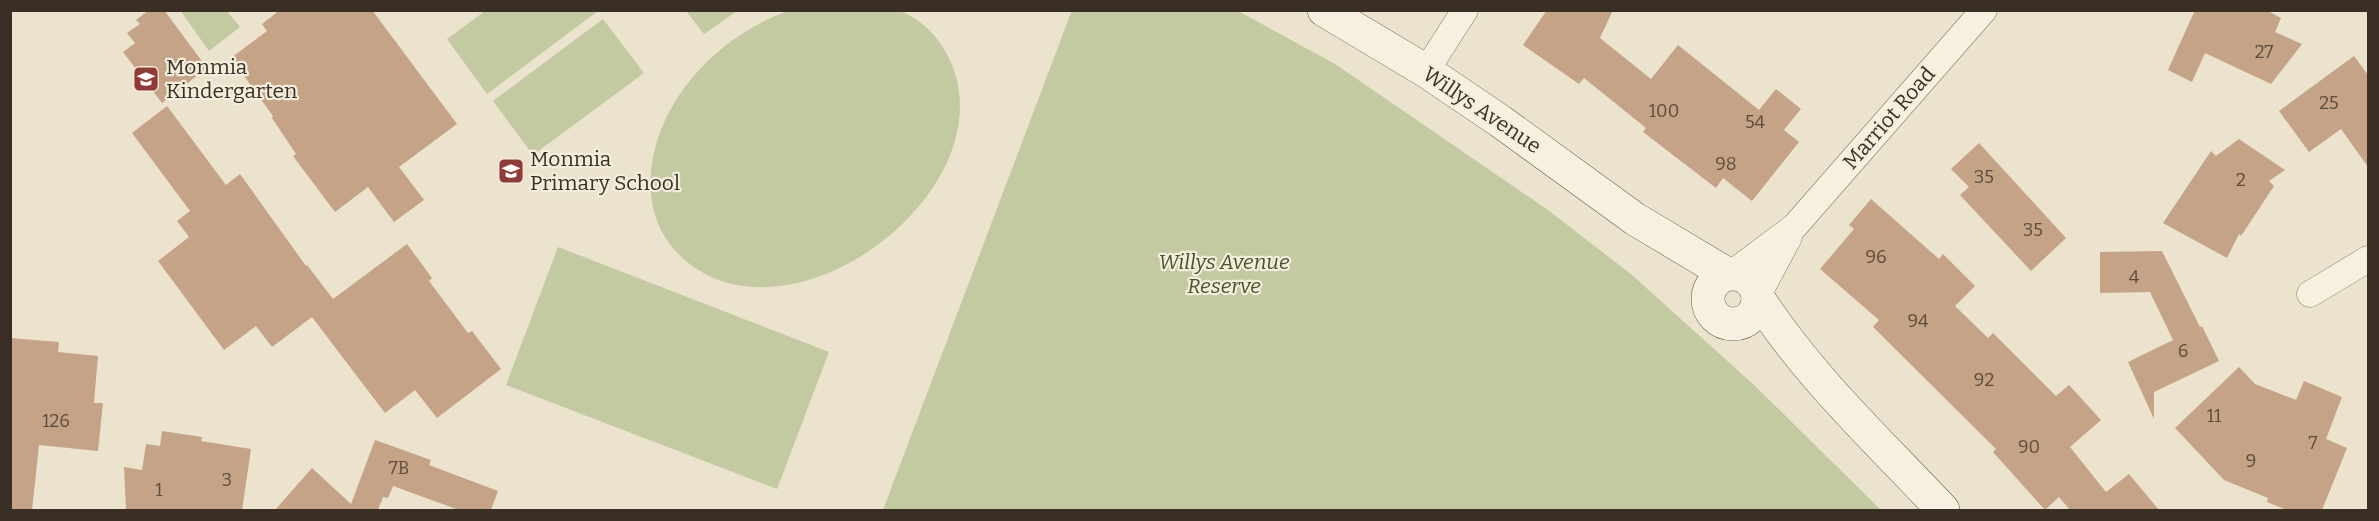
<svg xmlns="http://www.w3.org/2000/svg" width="2379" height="521" font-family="Bitter,serif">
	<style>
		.green { fill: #c3c9a1 }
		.building { fill: #c5a387 }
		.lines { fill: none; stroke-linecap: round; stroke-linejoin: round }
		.street-casing { stroke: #877762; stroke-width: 27 }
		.secondary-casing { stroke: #695845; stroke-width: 34 }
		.street { stroke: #f6f0e0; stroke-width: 26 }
		.secondary { stroke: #f6f0e0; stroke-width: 33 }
		.labels { text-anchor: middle; stroke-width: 4.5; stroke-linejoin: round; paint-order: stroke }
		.number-label { font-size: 18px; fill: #5c4c3d }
		.poi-label { font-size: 21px; fill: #392f24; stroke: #f3eddc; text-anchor: start }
		.street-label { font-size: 21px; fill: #392f24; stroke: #f3eddc }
		.park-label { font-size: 21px; font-style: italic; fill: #48532c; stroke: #f3eddc }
	</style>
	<rect width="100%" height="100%" fill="#ebe3cd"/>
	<g class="green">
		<polygon points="180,10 227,11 240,27 209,51"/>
		<path d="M791,10c28,0 56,0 84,0 8,0 20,-1 27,2 23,9 41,30 50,53 51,128 -158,284 -265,197 -21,-17 -34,-42 -36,-68 -6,-83 64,-159 140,-184z"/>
		<polygon points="1072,10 1238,11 1335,64 1548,210 1632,275 1754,385 1881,510 883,510"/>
		<polygon points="485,11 597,10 598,11 487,94 447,39"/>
		<polygon points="686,11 737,11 704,34"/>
		<polygon points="603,19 644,73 533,155 493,101"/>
		<polygon points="558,247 829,352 777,489 506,385"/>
	</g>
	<g class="building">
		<polygon points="149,10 164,10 207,68 162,103 123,52 135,43 127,33 140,24 136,20"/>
		<polygon points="280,10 372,10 457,124 399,167 424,200 394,222 368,187 335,212 293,156 296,154 272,118 273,116 231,58 267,31 262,24"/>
		<polygon points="1547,10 1613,10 1600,38 1651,79 1678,45 1759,110 1776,89 1801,109 1784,130 1799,142 1752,201 1723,178 1716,188 1643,132 1646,128 1584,78 1579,84 1523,45"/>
		<polygon points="2195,10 2266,10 2281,18 2275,32 2302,44 2271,84 2205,53 2192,82 2168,70"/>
		<polygon points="2354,56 2368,75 2368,167 2341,129 2309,152 2279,111"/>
		<polygon points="167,106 226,185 240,174 306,266 307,265 333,299 407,244 432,278 429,281 468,333 472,331 501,369 437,418 415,390 385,413 312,317 272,347 256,326 224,350 158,261 189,237 177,221 190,211 132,133"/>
		<polygon points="2239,139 2285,170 2269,181 2274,186 2241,236 2239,234 2227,258 2163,223 2211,151 2216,156"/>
		<polygon points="1979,143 2066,238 2031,271 1960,195 1969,187 1951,169"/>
		<polygon points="1871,199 1939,259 1943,254 1975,286 1955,306 1988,338 1993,333 2056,396 2069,385 2101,420 2070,447 2106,492 2129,474 2159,510 2070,510 2059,497 2045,510 1993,452 1996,449 1873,327 1879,320 1820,269 1854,229 1849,225"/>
		<polygon points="2162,251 2200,327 2202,326 2219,361 2154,392 2154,419 2128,362 2173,340 2150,292 2100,293 2100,252"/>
		<polygon points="10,338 59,342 58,352 98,356 94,403 103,403 98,451 39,445 32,510 10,510"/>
		<polygon points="2239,367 2255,384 2296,400 2304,381 2342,397 2326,439 2347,448 2322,510 2287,510 2267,502 2268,498 2224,480 2175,428"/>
		<polygon points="162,431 202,437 201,441 251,449 242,510 126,510 124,467 142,470 146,444 160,446"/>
		<polygon points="375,440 431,460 429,465 498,491 491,510 459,510 393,486 388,498 383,497 378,510 275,510 312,468 351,504"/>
	</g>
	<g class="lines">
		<defs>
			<g id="street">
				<polyline points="1426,71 1465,10"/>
				<polyline points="1731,274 1795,226 1984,10"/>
				<polyline points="2310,294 2368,259"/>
				<polyline points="1758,295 1789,237"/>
			</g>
			<g id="secondary">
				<polyline points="1324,10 1426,71 1500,121 1635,219 1727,274"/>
				<circle cx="1733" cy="299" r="25"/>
				<path d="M1758,298c51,79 121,144 185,212"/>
			</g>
		</defs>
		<use href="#street" class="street-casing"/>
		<use href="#secondary" class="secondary-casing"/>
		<use href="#street" class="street"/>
		<use href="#secondary" class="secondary"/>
	</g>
	<defs>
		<symbol id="school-square" viewBox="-11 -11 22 22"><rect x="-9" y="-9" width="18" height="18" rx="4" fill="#903b38" stroke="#f3eddc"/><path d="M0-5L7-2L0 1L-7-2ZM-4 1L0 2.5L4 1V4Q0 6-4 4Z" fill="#fff"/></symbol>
	</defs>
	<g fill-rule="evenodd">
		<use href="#school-square" x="131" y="64" width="30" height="30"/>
		<use href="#school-square" x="496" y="156" width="30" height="30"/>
	</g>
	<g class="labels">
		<g class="number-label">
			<text x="2264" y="58">27</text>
			<text x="2329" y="109">25</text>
			<text x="1664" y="117">100</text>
			<text x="1755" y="128">54</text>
			<text x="1726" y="170">98</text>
			<text x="1984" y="183">35</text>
			<text x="2241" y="186">2</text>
			<text x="2033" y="236">35</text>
			<text x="1876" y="263">96</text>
			<text x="2134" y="283">4</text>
			<text x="1918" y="327">94</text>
			<text x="2183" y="357">6</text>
			<text x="1984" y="386">92</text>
			<text x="2214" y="422">11</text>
			<text x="56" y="427">126</text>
			<text x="2313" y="449">7</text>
			<text x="2029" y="453">90</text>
			<text x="2251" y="467">9</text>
			<text x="399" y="474">7B</text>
			<text x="227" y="486">3</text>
			<text x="159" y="496">1</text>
		</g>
		<g class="poi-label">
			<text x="166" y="74">Monmia<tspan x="166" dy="24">Kindergarten</tspan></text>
			<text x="530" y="166">Monmia<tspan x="530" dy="24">Primary School</tspan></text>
		</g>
		<g class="street-label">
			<text transform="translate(1482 110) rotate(34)" y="7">Willys Avenue</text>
			<text transform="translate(1889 118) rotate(-49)" y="7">Marriot Road</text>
		</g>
		<g class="park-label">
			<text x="1224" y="269">Willys Avenue<tspan x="1224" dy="24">Reserve</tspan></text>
		</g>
	</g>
	<rect width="2379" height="521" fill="none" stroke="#392f24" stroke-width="24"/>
</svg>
